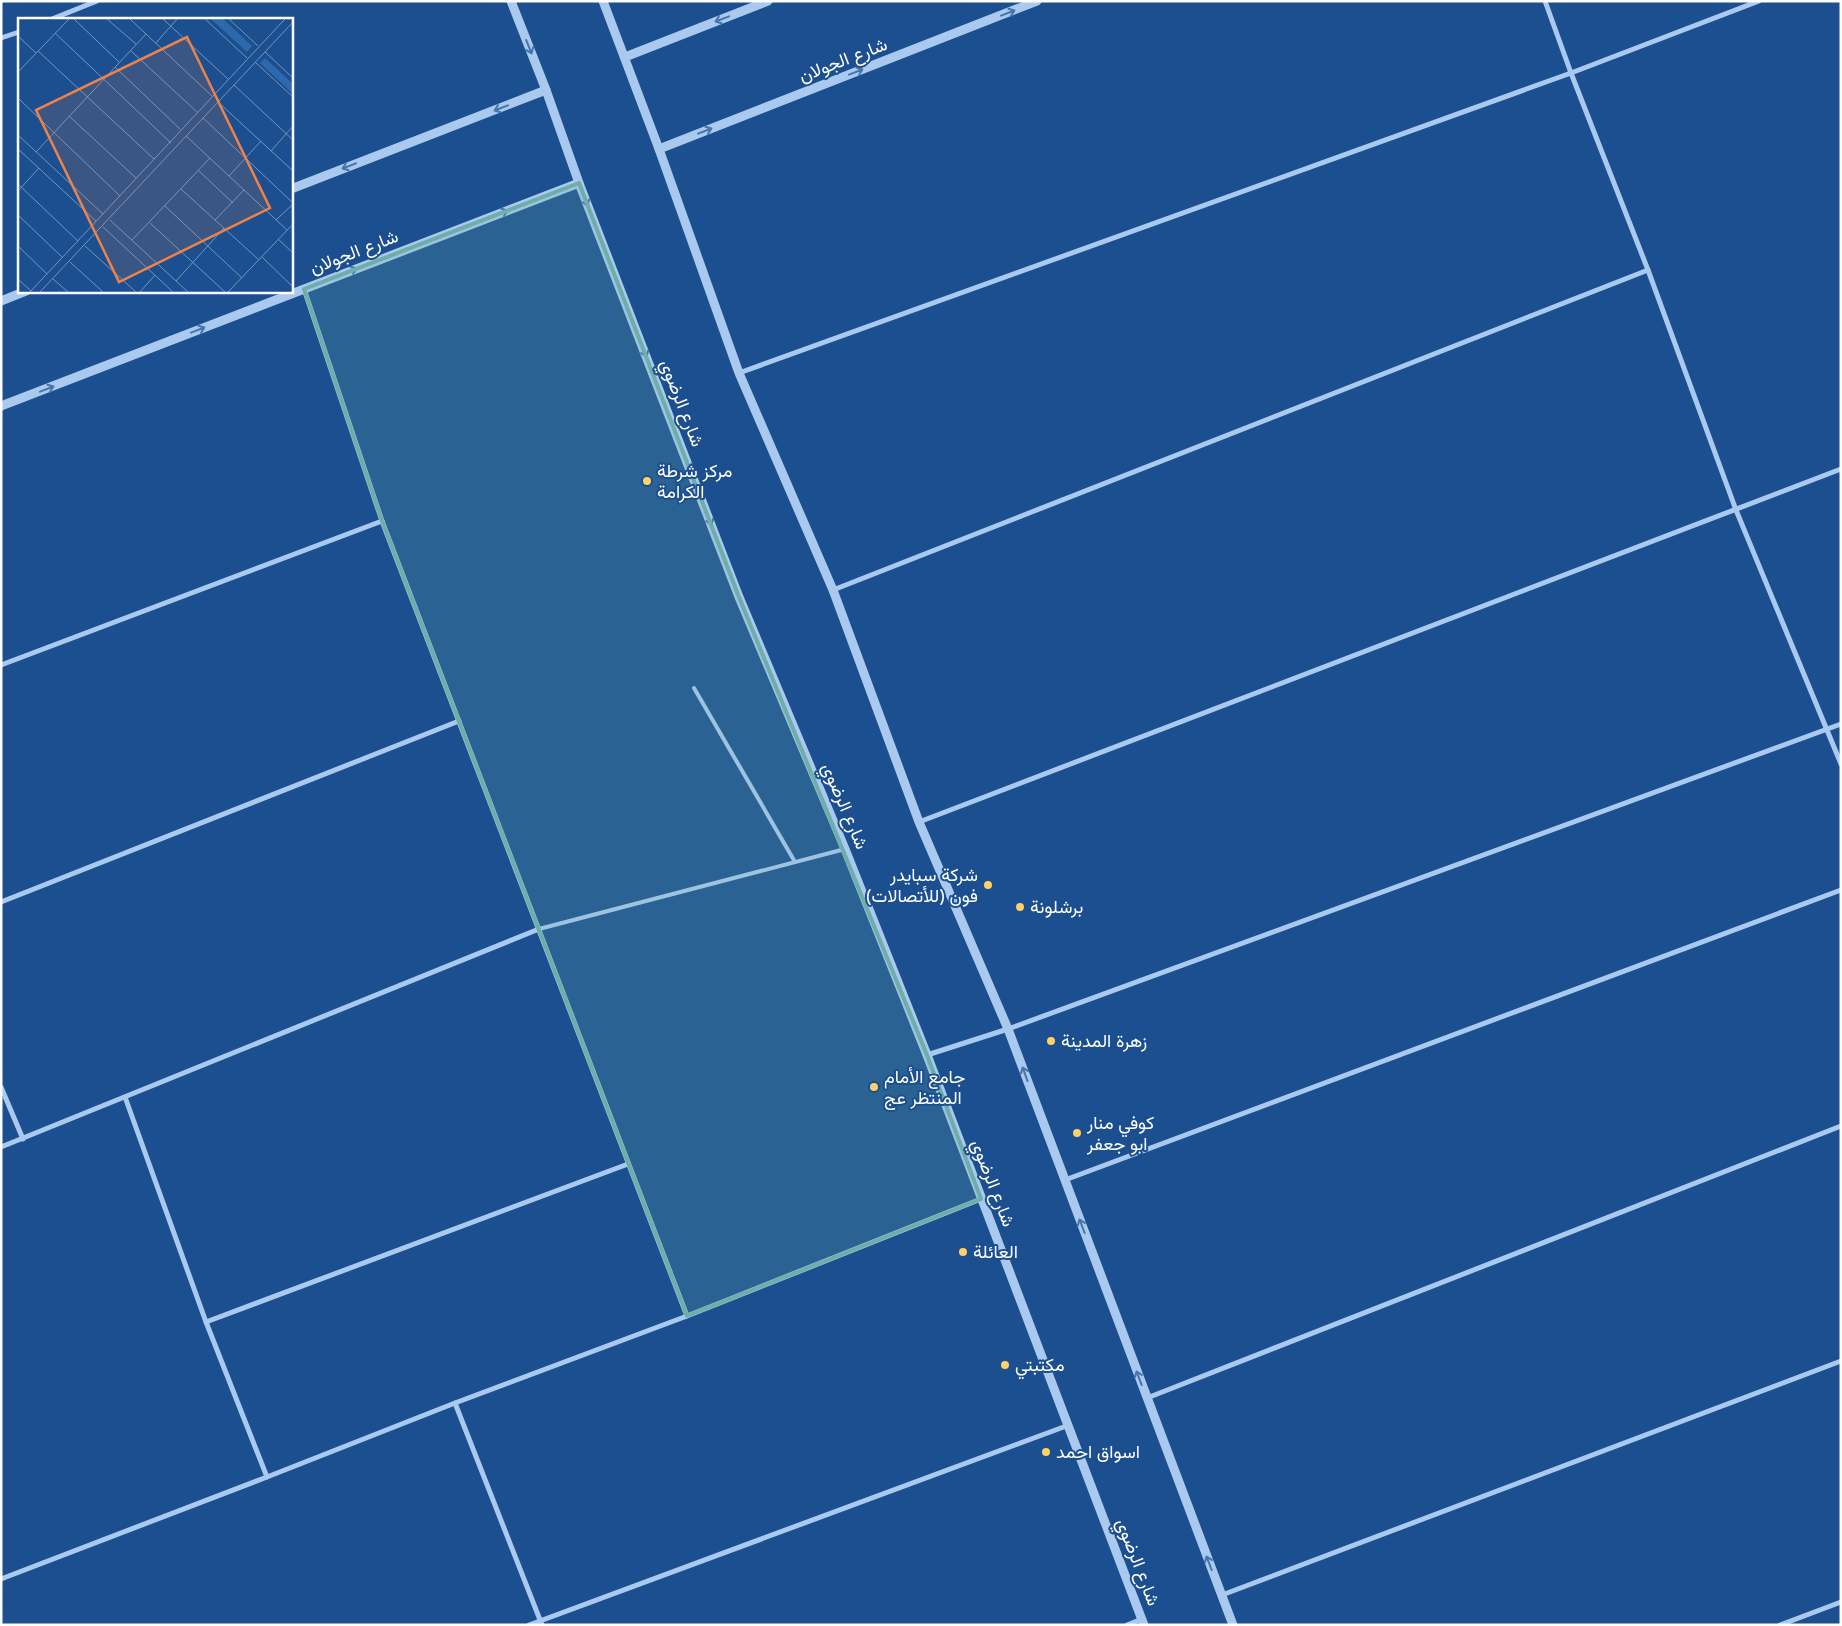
<svg xmlns="http://www.w3.org/2000/svg" width="1842" height="1626" font-family="'Varela Round',Vazirmatn,sans-serif">
	<style>
		.lines { fill: none; stroke-linecap: round; stroke-linejoin: round }
		.service { stroke: #a9c9ee; stroke-width: 4 }
		.minor { stroke: #a9c9ee; stroke-width: 5 }
		.tertiary { stroke: #a9c9ee; stroke-width: 9 }
		.oneway { stroke: #4674ac }
		.marked { fill: #6fada8; fill-opacity: 0.2; stroke: #6fada8; stroke-width: 4; stroke-linejoin: round }
		.poi-dot { fill: #ffd166; stroke: #1b4f8f; stroke-width: 2 }
		.labels { text-anchor: middle; stroke-width: 4; stroke-linejoin: round; paint-order: stroke }
		.street-label { font-size: 18px; fill: #fff; stroke: #1b4f8f }
		.poi-label { font-size: 18px; fill: #fff; stroke: #1b4f8f; text-anchor: start }
		.inset-road { fill: none; stroke: #7695bc; stroke-width: 1 }
		.view { fill: #ee8249; fill-opacity: 0.15; stroke: #ee8249; stroke-width: 2.5 }
		.inset-edge { fill: none; stroke: #fff; stroke-width: 2.5 }
	</style>
	<rect width="100%" height="100%" fill="#1b4f8f"/>
	<g class="lines">
		<g class="service">
			<polyline points="694,688 795,862"/>
			<polyline points="539,929 845,849"/>
		</g>
		<g class="minor">
			<polyline points="1545,1 1571,73 1648,270 1736,510 1841,764"/>
			<polyline points="52,19 97,1"/>
			<polyline points="1,38 19,32"/>
			<polyline points="304,289 382,521 687,1316"/>
			<polyline points="739,373 1571,73 1759,1"/>
			<polyline points="833,590 1648,270"/>
			<polyline points="1,665 382,521"/>
			<polyline points="919,822 1841,469"/>
			<polyline points="1,902 459,721"/>
			<polyline points="927,1055 1008,1029 1841,724"/>
			<polyline points="1,1087 23,1139"/>
			<polyline points="125,1097 206,1322 267,1477"/>
			<polyline points="1,1147 539,929"/>
			<polyline points="1065,1180 1841,890"/>
			<polyline points="206,1322 628,1164"/>
			<polyline points="1147,1398 1841,1126"/>
			<polyline points="455,1403 542,1625"/>
			<polyline points="1,1579 267,1477 455,1403 687,1316 981,1199"/>
			<polyline points="1222,1595 1841,1361"/>
			<polyline points="529,1625 1069,1425"/>
			<polyline points="1127,1625 1142,1619"/>
			<polyline points="1780,1625 1841,1602"/>
		</g>
		<g class="tertiary">
			<polyline points="511,1 546,90 579,183 739,597 845,849 927,1055 1144,1625"/>
			<polyline points="603,1 659,149 739,373 833,590 919,822 1008,1029 1233,1625"/>
			<polyline points="625,57 768,1"/>
			<polyline points="659,149 1037,1"/>
			<polyline points="291,189 546,90"/>
			<polyline points="1,301 26,291"/>
			<polyline points="1,406 579,183"/>
		</g>
	</g>
	<defs><path id="oneway-shaft" d="M-6 0H5M1.5-3L5.5 0L1.5 3" fill="none" stroke-width="1.6" stroke-linecap="round" stroke-linejoin="round" transform="scale(1.25)"/></defs>
	<g class="oneway">
		<use href="#oneway-shaft" transform="translate(1008 13) rotate(-21)"/>
		<use href="#oneway-shaft" transform="translate(722 19) rotate(159)"/>
		<use href="#oneway-shaft" transform="translate(529 47) rotate(68)"/>
		<use href="#oneway-shaft" transform="translate(856 72) rotate(-21)"/>
		<use href="#oneway-shaft" transform="translate(501 108) rotate(159)"/>
		<use href="#oneway-shaft" transform="translate(705 131) rotate(-21)"/>
		<use href="#oneway-shaft" transform="translate(349 166) rotate(159)"/>
		<use href="#oneway-shaft" transform="translate(585 199) rotate(69)"/>
		<use href="#oneway-shaft" transform="translate(501 213) rotate(-21)"/>
		<use href="#oneway-shaft" transform="translate(350 271) rotate(-21)"/>
		<use href="#oneway-shaft" transform="translate(198 330) rotate(-21)"/>
		<use href="#oneway-shaft" transform="translate(644 350) rotate(69)"/>
		<use href="#oneway-shaft" transform="translate(47 389) rotate(-21)"/>
		<use href="#oneway-shaft" transform="translate(709 518) rotate(69)"/>
		<use href="#oneway-shaft" transform="translate(1025 1074) rotate(-110)"/>
		<use href="#oneway-shaft" transform="translate(1082 1226) rotate(-111)"/>
		<use href="#oneway-shaft" transform="translate(1139 1378) rotate(-111)"/>
		<use href="#oneway-shaft" transform="translate(1209 1563) rotate(-111)"/>
	</g>
	<path class="marked" d="M579,183l160,414 188,458 54,144 -294,117 -305,-795 -78,-232z"/>
	<g class="poi-dot">
		<circle cx="647" cy="481" r="5"/>
		<circle cx="988" cy="885" r="5"/>
		<circle cx="1020" cy="907" r="5"/>
		<circle cx="1051" cy="1041" r="5"/>
		<circle cx="874" cy="1087" r="5"/>
		<circle cx="1077" cy="1133" r="5"/>
		<circle cx="963" cy="1252" r="5"/>
		<circle cx="1005" cy="1365" r="5"/>
		<circle cx="1046" cy="1452" r="5"/>
	</g>
	<g class="labels">
		<g class="street-label">
			<text transform="translate(843 60) rotate(-21)" y="6">شارع الجولان</text>
			<text transform="translate(354 252) rotate(-21)" y="6">شارع الجولان</text>
			<text transform="translate(682 403) rotate(69)" y="6">شارع الرضوي</text>
			<text transform="translate(845 806) rotate(67)" y="6">شارع الرضوي</text>
			<text transform="translate(993 1183) rotate(69)" y="6">شارع الرضوي</text>
			<text transform="translate(1138 1562) rotate(69)" y="6">شارع الرضوي</text>
		</g>
		<g class="poi-label">
			<text x="657" y="477">مركز شرطة<tspan x="657" dy="21">الكرامة</tspan></text>
			<text x="978" y="881" text-anchor="end">شركة سبايدر<tspan x="978" dy="21">فون (للأتصالات)</tspan></text>
			<text x="1030" y="913">برشلونة</text>
			<text x="1061" y="1047">زهرة المدينة</text>
			<text x="884" y="1083">جامع الأمام<tspan x="884" dy="21">المنتظر عج</tspan></text>
			<text x="1087" y="1129">كوفي منار<tspan x="1087" dy="21">ابو جعفر</tspan></text>
			<text x="973" y="1258">العائلة</text>
			<text x="1015" y="1371">مكتبتي</text>
			<text x="1056" y="1458">اسواق احمد</text>
		</g>
	</g>
	<g transform="translate(18 18)">
		<rect width="275" height="275" fill="#1b4f8f"/>
		<path d="M193,1h12l29,27 -5,6zM247,40l28,26v10l-33,-31z" fill="#2e69ad"/>
		<path class="inset-road" d="M56,1l45,43M89,1l29,25M112,1l82,77M145,1l65,60M187,1l42,39M211,1l29,27M37,15l116,110M0,18l18,17M138,25l21,-24M112,32l67,62M20,33l116,108M247,34l28,26M237,44l38,35M97,49l65,62M0,54l51,-53M216,67l59,55M0,80l102,98M200,84l75,69M51,98l67,62M185,100l90,85M0,117l85,79M168,118l101,94M0,131l78,72M253,133l22,-25M18,134l110,-118M181,153l34,32M211,158l32,-35M0,166l60,57M163,171l78,71M0,173l21,-23M147,188l77,72M0,197l44,42M92,202l78,72M197,202l29,-30M258,202l17,-16M132,205l75,69M85,209l70,65M260,221l15,14M114,222l78,-82M0,228l29,28M67,228l51,46M244,239l31,30M52,244l33,30M0,261l13,12M35,261l15,13M158,263l48,-53M12,274l255,-273M22,274l253,-270M122,274l15,-17M210,274l65,-68"/>
		<path class="view" d="M169,19l83,171 -151,74 -83,-172z"/>
		<rect width="275" height="275" class="inset-edge"/>
	</g>
	<rect width="1842" height="1626" fill="none" stroke="#ffffff" stroke-width="5"/>
</svg>
